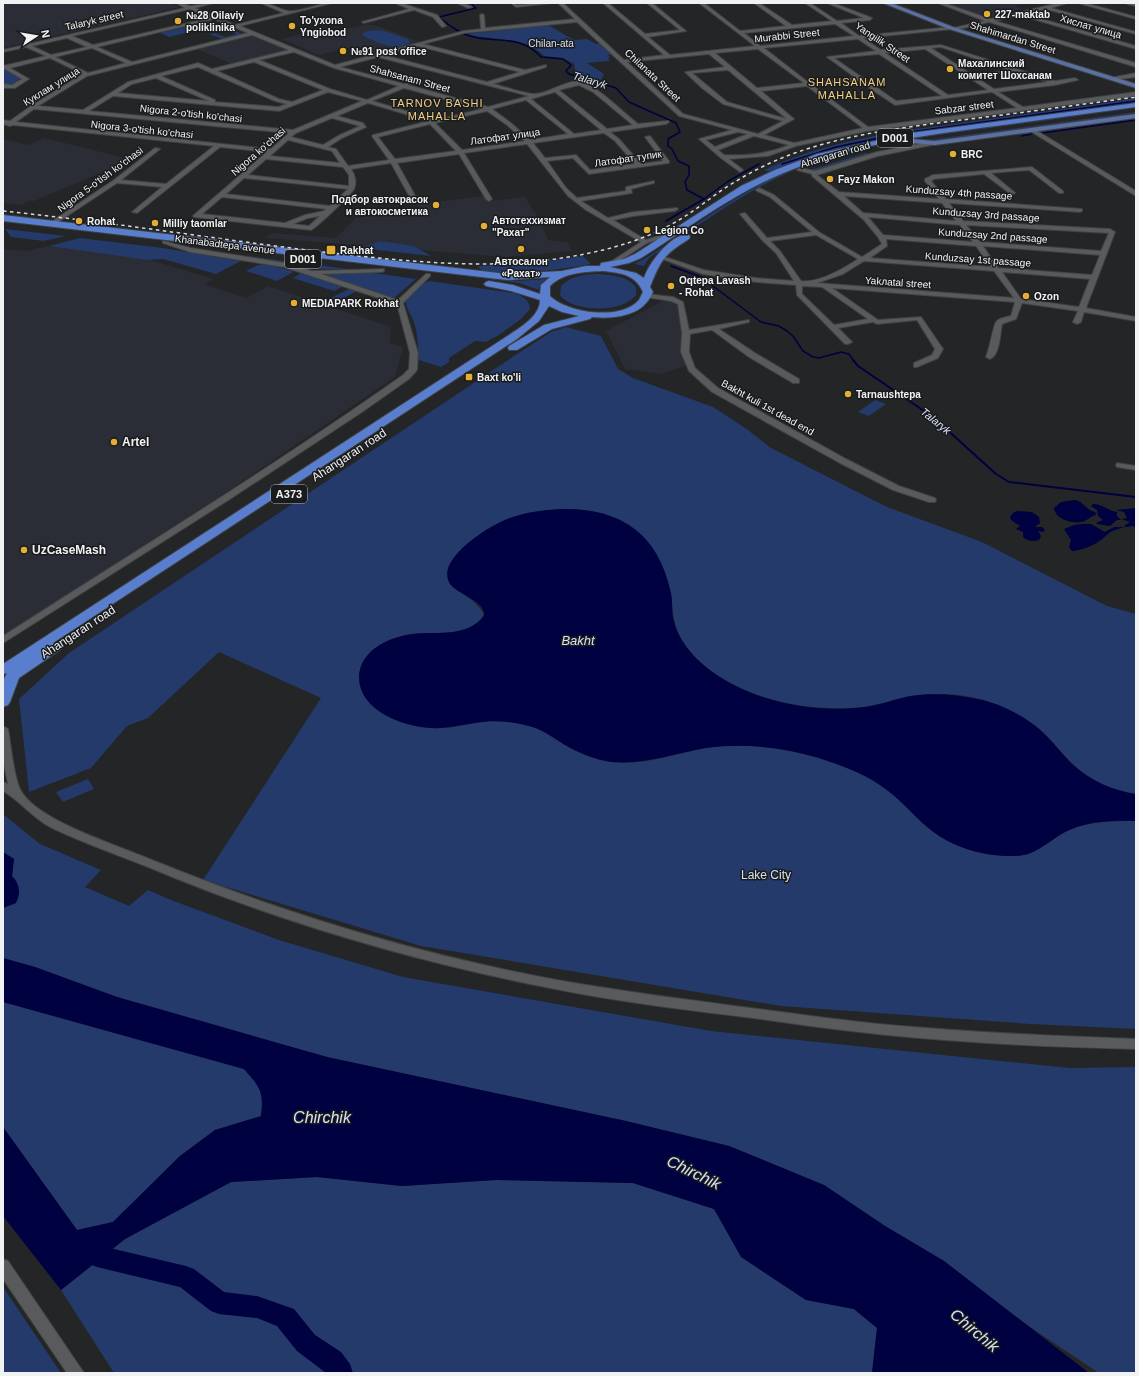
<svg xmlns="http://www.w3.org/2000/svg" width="1139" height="1376" font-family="Arial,sans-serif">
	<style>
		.built { fill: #2a2d35 }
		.green { fill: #243a6a }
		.water { fill: #000140 }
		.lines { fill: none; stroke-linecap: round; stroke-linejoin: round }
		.stream-far1 { stroke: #000140; stroke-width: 1.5 }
		.stream { stroke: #000140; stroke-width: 2 }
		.river { fill: #000140; fill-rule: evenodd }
		.minor-casing { stroke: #3f4042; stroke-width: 2 }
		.major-casing { stroke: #3f4042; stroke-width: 2 }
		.highway-casing { stroke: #3f4042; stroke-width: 2 }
		.minor { fill: #595a5c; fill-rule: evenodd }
		.major { fill: #5970a0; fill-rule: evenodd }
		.highway { fill: #597ecd; fill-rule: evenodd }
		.rail { stroke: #d9dadc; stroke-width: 1.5; stroke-dasharray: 3.5 3.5; stroke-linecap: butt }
		.poi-dot { fill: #e3ae34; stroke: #1a1b1d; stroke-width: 1.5 }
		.labels { text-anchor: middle; stroke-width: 3; stroke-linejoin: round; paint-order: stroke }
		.far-poi-label { font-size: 10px; font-weight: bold; fill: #f1f2f4; stroke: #1a1b1d; text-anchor: start }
		.far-street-label { font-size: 10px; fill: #f1f2f4; stroke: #1a1b1d }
		.far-park-label { font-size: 10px; fill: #d7e1f5; stroke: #1a1b1d }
		.far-water-label { font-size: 11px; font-style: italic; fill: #d6e1f4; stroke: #1a1b1d }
		.far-neighbourhood-label { font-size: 11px; letter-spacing: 1px; fill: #f4d087; stroke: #1a1b1d }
		.shield { fill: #1a1b1d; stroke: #b0b2b4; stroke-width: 1 }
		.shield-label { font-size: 11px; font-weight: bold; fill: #f1f2f4 }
		.poi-label { font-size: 12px; font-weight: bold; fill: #f1f2f4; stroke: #1a1b1d; text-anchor: start }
		.street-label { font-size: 12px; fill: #f1f2f4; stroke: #1a1b1d }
		.park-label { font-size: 12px; fill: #d7e1f5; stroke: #1a1b1d }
		.water-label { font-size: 13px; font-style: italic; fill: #d6e1f4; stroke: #1a1b1d }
		.near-water-label { font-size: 16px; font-style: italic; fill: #d6e1f4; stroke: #1a1b1d }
	</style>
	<rect width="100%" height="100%" fill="#232527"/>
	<g class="built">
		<polygon points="3,3 170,3 179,7 3,48"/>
		<polygon points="942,3 1029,3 1014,6 1022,9 983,18"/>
		<polygon points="368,24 381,27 420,42 370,55 351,47 319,55 282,39 321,29 342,30"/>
		<polygon points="251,36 287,50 232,64 196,49"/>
		<polygon points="44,138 86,148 131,160 34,201 28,201 21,205 3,203 3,139 29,145"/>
		<polygon points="485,196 489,201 525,197 539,219 548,240 567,242 572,251 506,257 266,238 272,233 336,238 356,218 419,208 417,204"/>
		<polygon points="49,246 150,260 214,279 204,284 246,298 268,286 391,327 390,343 403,347 395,377 234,487 72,592 3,635 3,249 26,251"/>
		<polygon points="669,299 679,303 689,365 660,374 625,369 606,331 661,302"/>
	</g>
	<g class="green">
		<polygon points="211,21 243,34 222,39 209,34 215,33 225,37 237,34 217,26 219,25 218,24 214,25 206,22"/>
		<path d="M548,25l26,15 13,-1 9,5 6,-1 10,11 -4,1 2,2 -2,1 2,3 -23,2 17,11 -3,6 -25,-6 -2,-10 -11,-6 -19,-2c-21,-21 -51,-15 -78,-22z"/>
		<polygon points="185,27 194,31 169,37 160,33"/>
		<path d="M382,30l25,9 3,3c-13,11 -32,0 -45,-5l-3,-3 5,-3z"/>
		<polygon points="3,69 4,69 22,78 12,85 3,84"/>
		<path d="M1136,98v4l-231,32c-46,9 -91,20 -134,38l-7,-2c64,-30 134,-39 203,-48 57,-8 113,-15 169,-24z"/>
		<polygon points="1136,112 1136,115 934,142 928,140"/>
		<path d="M1081,115h2c-39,6 -77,11 -115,16 -57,7 -115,16 -169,37 -50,21 -95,54 -141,84l-9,6 -5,8 -10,-2 12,-6c46,-30 90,-64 142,-87 56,-24 119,-33 179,-41 38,-5 76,-10 114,-15z"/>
		<polygon points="866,153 870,155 814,172 810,170"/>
		<polygon points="5,229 66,236 43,241 11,237"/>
		<polygon points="80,238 163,248 241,261 216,274 163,259 147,260 49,246"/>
		<polygon points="380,241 414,246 431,256 360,248"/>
		<polygon points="246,256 348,269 306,269"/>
		<path d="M583,256l8,8c-36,6 -72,11 -109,7l-3,-3v-2l55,-3z"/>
		<polygon points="267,264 292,271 293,272 277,281 246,271 258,265"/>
		<polygon points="421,270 516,281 546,279 540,285 539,290 519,283"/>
		<polygon points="367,272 416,279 394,298 320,274"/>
		<polygon points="301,273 342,287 334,291 293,278"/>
		<path d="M600,274c12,1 27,2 36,13v8c-13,18 -63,18 -76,0l1,-9c10,-11 25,-12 39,-12z"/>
		<path d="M429,281l85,12c8,3 16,7 16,16l-9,10 -22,16 -13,7 -11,-1 -26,17v4l-8,5 -22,-7c-1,-13 -1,-25 -5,-38 -3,-8 -9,-14 -8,-24l13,-12z"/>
		<polygon points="349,289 357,291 332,304 324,301"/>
		<path d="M566,327l35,9 17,33 15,9 80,29 35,23 23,18 116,59 95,35 125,64 29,8v180c-22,-3 -46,-13 -62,-29 -13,-12 -23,-26 -36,-37 -9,-7 -43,-24 -54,-28 -23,-7 -54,-8 -77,-3 -14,3 -28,8 -43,10 -38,4 -83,-1 -119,-17 -24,-11 -49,-26 -63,-50 -11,-18 -8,-31 -12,-50 -12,-55 -50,-82 -106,-81 -30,1 -61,7 -85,26 -10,6 -30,24 -31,35 0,6 3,12 5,17 12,9 23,14 31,27 -12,25 -50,17 -73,20 -26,4 -57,21 -51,51 7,32 56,45 84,43 16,-1 33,-7 50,-7 13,0 27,2 39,6 12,4 21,11 31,17 14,9 31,16 47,18 32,4 63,-8 94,-14 48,-7 99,3 143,20 19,7 37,18 52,32 10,9 18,20 28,28 19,14 41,24 65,27 10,1 24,2 35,-1 16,-5 28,-19 43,-25 21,-8 43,-8 65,-8v208l-105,-5 -250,-18 -360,-60 -218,-66 118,-182 -102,-46 -71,66 -21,8 -36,42 -62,24 -10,-93 50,-46 445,-297 37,-24z"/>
		<polygon points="875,400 886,404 869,416 858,412"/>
		<polygon points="88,779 94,789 63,802 56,792"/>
		<polygon points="3,814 40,844 101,870 85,887 129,906 148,890 171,900 279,940 403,977 711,1031 1070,1068 1136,1067 1136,1373 1099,1373 1024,1323 944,1261 885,1226 824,1185 729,1146 626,1121 327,1057 117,997 35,967 3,958 3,908 16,903 12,876 14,859 3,852"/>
		<path d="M3,1002l241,67c17,18 20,22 17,47l-46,14 -35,26 -67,66 -36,8 -74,-103z"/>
		<polygon points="317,1177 402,1186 496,1180 633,1183 714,1209 742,1257 806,1300 854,1309 877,1328 872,1373 114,1373 61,1290 125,1239 231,1182"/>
		<polygon points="3,1287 61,1373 3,1373"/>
	</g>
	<g class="water">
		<path d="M1075,500c9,2 11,10 20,12l1,3c-6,1 -8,6 -15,7 -9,2 -26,-3 -27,-14l7,-6z"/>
		<path d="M1093,504c10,0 15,7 24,8v4l4,4h-4l-7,6 -13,-2 -1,-1 7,-3 -5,-4 -1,-6 -6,-4z"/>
		<polygon points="1136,508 1136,528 1133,526 1126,527 1124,526 1130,522 1122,519 1127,518 1124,512 1116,510"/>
		<path d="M561,509c60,-1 97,24 110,84 2,9 0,19 3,28 4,18 18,35 32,46 42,34 106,47 159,40 15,-2 30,-8 45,-11 22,-3 45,-2 67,3 22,4 44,15 61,29 13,11 22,24 34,36 17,16 42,27 64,30v27c-21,-1 -45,0 -64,8 -16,6 -28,19 -44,25 -10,3 -24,2 -35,1 -24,-3 -50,-13 -68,-30 -14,-12 -25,-26 -41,-37 -20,-15 -44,-23 -68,-31 -34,-10 -74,-14 -110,-9 -31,5 -61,17 -94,14 -16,-2 -33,-9 -47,-17 -13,-8 -24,-17 -40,-20 -17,-4 -33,-5 -50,-2 -15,2 -29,6 -45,5 -27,-2 -71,-17 -71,-51 1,-27 30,-40 54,-43 25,-3 53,4 71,-18 2,-15 -27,-22 -34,-32 -16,-25 42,-60 60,-66 16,-6 34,-8 51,-9z"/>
		<path d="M1017,511l15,1 7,5 1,6 -5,4h7l3,3 -2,2 -5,-1 3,5 -2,4c-6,2 -12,1 -16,-3v-5l-7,-3 4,-3 -9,-6 -1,-3 3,-4z"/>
		<path d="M1083,524h8l14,8 9,-5h10c-4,2 -11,3 -15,6 -9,9 -22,17 -37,18l-3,-4 2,-7 -7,-11 10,-4z"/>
		<path d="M3,852l11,7 -2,17c8,8 9,17 4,27l-13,5z"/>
		<path d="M3,958l32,9 82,30 210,60 299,64 103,25 95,39 61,41 59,35 145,112h-217l5,-45 -23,-19 -48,-9 -65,-43 -27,-48 -81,-26 -137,-3 -94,6 -85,-9 -86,5 -106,57 -64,51 -58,-74v-89l74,103 36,-8 67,-66 35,-26 46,-14c3,-24 -1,-29 -17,-47l-241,-67z"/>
	</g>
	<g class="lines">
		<g class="stream-far1">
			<path d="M470,3l6,5 -37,9c11,9 21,17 35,20 25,6 48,-2 67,20l22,2 8,6 -5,6 3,3 47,14 13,14 47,21 4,9 -12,7v7l4,3 6,12 11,5v9l-4,7 2,8 17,9 -38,22"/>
			<polyline points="1042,133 1136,120"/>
			<polyline points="1022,136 1032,134"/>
			<polyline points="782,164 836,147 903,133 1136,101"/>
			<polyline points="704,199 727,182 759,164"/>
			<polyline points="671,266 701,277 761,322 779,326 787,331 793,336 803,351 813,357 819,358 841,352 849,354 854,361"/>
		</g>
		<polyline class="stream" points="853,360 858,366 933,417 996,474 1009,482 1136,497"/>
		<polygon class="river" points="81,1239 97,1245 186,1266 194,1269 224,1292 257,1296 294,1309 315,1335 341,1352 350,1364 353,1373 326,1373 297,1351 277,1326 257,1318 219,1314 211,1311 180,1287 97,1267 73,1258 69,1250 73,1242"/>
		<defs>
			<g id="minor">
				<path d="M176,3h6l8,3 23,-3 -18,5 40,17 49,-12 -23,-10c10,0 17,6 27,8 9,2 32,-8 44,-8l-92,23 95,39 129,-34 17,-2 -1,-14 2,-1 2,1 1,13 90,-9 -17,-16h5l61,57 40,-5 -61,-52h5l37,31 35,-4 -33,-27h5l34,28 -38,6 22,18 85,-9 -56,-43h5l36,28 46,-5 -32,-23h5l33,22 40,-4 -27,-18h5l27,18 27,-3 -37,-15h6l39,15 -2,2 -29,3 18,13 92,-9 2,1 32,-7 -47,-18h6l46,16 69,-16h8l-16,5 85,24v2l-90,-25 -22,5 112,32v3l-117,-34 -24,6 141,42v4l-147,-45 -34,8 -2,-1 -90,9 18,12 60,-5 114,36 20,-3 3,2 -23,5 -57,7 25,15 113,-15v4l-269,35 -71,15 -28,10 -39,3 13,10 1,1 -3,2 -19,-14 -22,-19 33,-9 -53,-14 -102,-94 -113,11 -41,11 102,26 21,-5v2l-53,17c10,2 32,10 42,10 13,0 34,-16 47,-12 16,5 42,31 56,42l30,-3 1,1 -3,2 -56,8 9,7 22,25 22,-3 -18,-24 5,-1 19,25v2l-80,11 -16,-16 -26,3 19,27 11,10 49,-7v-4l28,-6v2l-23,6 1,4 -51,8 27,17 25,-6 44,-4 1,1 -3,2 -42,5 -20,4 33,20 28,-9 3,2 -1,1 -29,9 -34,22h-4v-2l32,-21 -55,-32 -18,-14 -41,-52 -63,9 28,46 -3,2 -3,-2 -27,-45 -62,9 21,38 -3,2 -3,-2 -21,-38 -40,6c4,6 6,14 3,20 -3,6 -38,39 -43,41l-117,-13 -1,-1 2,-2 72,-62 -47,-5 -83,66 -5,-1 30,-25 -45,-4 -62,41h-4v-2l63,-42 41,-32 5,1 -39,31 45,4 48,-38 -201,-21 -3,1 -7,-2v-4l7,1 21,-15 52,-32 -33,-16 -40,10 19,11 -14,9h-12v-4l9,1 10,-6 -17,-10 -2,1v-4l43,-10 -20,-9 -23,5v-2l182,-42zM190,9l20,9 -117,27 -21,-9zM214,19l34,14 -116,29 -35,-15zM835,24l19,12 -94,10 -16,-13zM252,35l37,15 -77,19 -14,-6 -70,19 -45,28 -45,-4 49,-30zM67,38l20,9 -36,8 -19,-9zM858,39l18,12 -49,6 29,21 -47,5 -45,-35zM418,46l102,26 -33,10 -104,-27zM941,47l68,23 -19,3 1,1 23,-3 34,11 -54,7 -63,-41zM92,48l34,15 -38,10 -33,-16zM758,49l46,34 -47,5 -42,-35zM925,49l63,41 -40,5 -63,-42zM294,52l40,16 65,18 -32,14 -37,-11 -71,-29zM709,54l16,13 -40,5 17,16 21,16 60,17 -25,13 -75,-20 -56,-52zM879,54l63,42 -46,5 -62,-43zM378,57l151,39 -41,11 -80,-22v-1h-4l-64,-17zM254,62l69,28 -31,12 -13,-3 -62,-28zM198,67l77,34 12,3 -9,3 -63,-5v-2l-54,-24zM728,70l59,49 -60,-17 -35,-29zM156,78l53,23 -91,-8 14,-9zM859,81l36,24 97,-13 25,16 -149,19 -55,-41zM579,85l14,7 40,33 -26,4 -48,-39zM807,86l56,42 -69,15 -30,-8 30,-16 -33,-28zM404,88l78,21 -45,11 -65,-19zM328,92l34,9 -69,29 -204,-19 24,-15 166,15zM555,92l46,38 -27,4 -43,-35zM526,100l42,34 -38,6 -19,-17 -19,-14zM368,103l61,18 -56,14 -1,1 17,24 -41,6 -12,-17 -8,-2 14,-9 24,-11 -3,-4 -26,-7zM34,109l255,24 -18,16 -255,-27zM487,111l20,14 18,16 -63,9 -27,-27zM332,118l28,8 -22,10 -15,9 -32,-8 5,-4zM430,124l26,27 -61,8 -17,-22zM738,132l10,2 -33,13 -9,-7zM604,133l11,8 20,23 -45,6 -14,-15 -31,3 -12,-15zM754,136l35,9c-21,9 -42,11 -65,10l-6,-5zM288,140l44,11 8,12 -70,-7zM266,159l77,8 6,8v11l-101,-11zM244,178l104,11 -18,17 -104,-12zM222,197l104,12 -2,2 -19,4 -20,8 -83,-9zM320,216l-11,10 -16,-2 15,-6z"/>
				<polygon points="395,3 401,3 437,15 446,26 442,27 433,17 414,10 364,23 362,22 409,9"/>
				<polygon points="457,3 463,3 472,7 468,8"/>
				<polygon points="511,3 517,5 552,3 516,7"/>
				<polygon points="1078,3 1085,3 1136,17 1136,19"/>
				<polygon points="1127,3 1136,4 1136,6 1127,4"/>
				<polygon points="1136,73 1136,77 1113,80 1110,78"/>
				<polygon points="1030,129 1034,129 1136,191 1136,196 1030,131"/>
				<path d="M935,141l3,2 -1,1 -59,12 -61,19 22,17 100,7 -14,-18v-2l8,-4 99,-8 31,24v2h-4l-30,-23 -38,3 23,19 1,1 -3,2 -28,-21 -50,5 -3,2 15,18 136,10v2l-2,1 -131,-9 14,18 147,8 5,3 -29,76 50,9v4l-52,-9 -3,10 -4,2 -4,-2 5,-11 -56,-8 -6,16 -14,5c-2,10 -2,31 -12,35l-4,-2c4,-9 7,-30 10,-35 3,-4 10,-5 15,-6l4,-14 -183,-14 46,32 43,-3 22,32 -5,9 -21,9h-3v-4l18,-8 3,-6 -18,-29 -40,4 -4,-2 -35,6 14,14 -4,2h-3l-48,-49 -1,-10 -40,-3 -53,-8 -46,-17 5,-1 42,14 52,8 38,3 -18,-28 -13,-12 -23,-27 5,-1 22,25 45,-6 -42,-35 -13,-6 -1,-1 3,-2 15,7 45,37 43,25 20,-13 -4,-7 -14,-17 -52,-44v-2l-15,-4 3,-2 15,3 62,-19zM844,196l98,7 14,18 -93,-8zM868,217l92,8 13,17 -90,-7zM966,225l143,8 -8,18 -121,-9zM816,235l42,24c-15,10 -40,24 -57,22l-21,-30 -10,-10zM886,239l90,7 15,21 -121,-9 17,-12zM983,246l117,9 -8,20 -94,-7zM864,261l130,10 20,27 -197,-15 26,-9zM1002,272l88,7 -11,28 -58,-8zM802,286l20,1 46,32 -34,6 -32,-31z"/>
				<path d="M163,241l28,7 94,15 27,8 72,-2v2l-2,1 -61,2 77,26 28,-26h4v2l-27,27 15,50 -1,17 -8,9 -47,33 -132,87 -227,144v-7c134,-86 270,-169 400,-261l6,-6 1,-16 -13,-49 -113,-37 -94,-15 -27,-9z"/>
				<polygon points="647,294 673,297 683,302 689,330 749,320 749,322 719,329 755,353 799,379 799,383 793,383 749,357 712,330 690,334 689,352 695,368 718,388 846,459 899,486 935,498 936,500 935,502 929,502 893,490 840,463 712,392 689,371 681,352 682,333 678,304 671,301 645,297 644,296"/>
				<polygon points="1117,463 1136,466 1136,470 1117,467 1116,465"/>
				<path d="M3,726l5,3c3,15 6,54 15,65 20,28 91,50 124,64 132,54 270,96 410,122 67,12 134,20 201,29 40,5 81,11 121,15 86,8 171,12 257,15v10c-87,-2 -173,-6 -259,-15 -42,-4 -83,-10 -124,-16 -66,-8 -133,-16 -198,-29 -139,-27 -276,-67 -407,-122 -33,-13 -67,-25 -98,-40 -18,-10 -30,-26 -47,-36v-9l5,2 -5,-24z"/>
				<polygon points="3,1259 8,1261 84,1373 67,1373 3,1279"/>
			</g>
			<g id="major">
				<polygon points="883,3 891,3 953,27 1136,84 1136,88 949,29"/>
				<polygon points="1136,114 1136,118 935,145 911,143 908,141 911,139 935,141"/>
			</g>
			<path id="highway" d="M1136,103v4c-52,7 -104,14 -156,21 -68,9 -136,19 -199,46 -50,21 -94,55 -140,84l-12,5 -19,4 26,6 8,5c4,-14 29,-47 45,-43l1,2 -1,2c-25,16 -28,20 -39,48l3,5c-2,4 -4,8 -7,11 -11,14 -38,16 -54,14l-2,2 -38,10 -35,21h-8l-1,-2 1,-2 35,-21 35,-9 -17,-4 -13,-6 -10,15 -22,18 -464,304 7,1 2,3 -2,3 -41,28 -9,24 -2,3 -5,2v-26l4,-8 -4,1v-10l506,-329c12,-8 31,-19 31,-35l-29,-9 -25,-5 -2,-2 2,-2 3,-1 24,4 27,9 1,-9 9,-8 -43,3 -504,-59v-6l504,59 55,-3 24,-5h14l1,-3 23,-4 11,-5 106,-68 34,-16 42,-16 94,-21zM603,271c18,2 32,3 40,21 -1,2 -3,6 -4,8 -18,21 -72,13 -89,-4v-10c14,-14 35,-14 53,-15z"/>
		</defs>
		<use href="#minor" class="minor-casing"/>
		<use href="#major" class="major-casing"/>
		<use href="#highway" class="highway-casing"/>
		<use href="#minor" class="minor"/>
		<use href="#major" class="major"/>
		<use href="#highway" class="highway"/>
		<path class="rail" d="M3,211c107,11 213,28 320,41 81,9 164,19 245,5 38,-6 78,-17 111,-37 15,-9 29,-20 43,-30 23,-15 47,-28 73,-37 54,-19 110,-26 167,-33 58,-7 116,-15 174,-23"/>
	</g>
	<g class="poi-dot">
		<circle cx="987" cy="14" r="4"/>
		<circle cx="178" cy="21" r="4"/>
		<circle cx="292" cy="26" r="4"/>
		<circle cx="343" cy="51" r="4"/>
		<circle cx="950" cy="69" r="4"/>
		<circle cx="953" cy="154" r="4"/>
		<circle cx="830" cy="179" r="4"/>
		<circle cx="436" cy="205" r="4"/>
		<circle cx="79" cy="221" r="4"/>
		<circle cx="155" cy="223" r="4"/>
		<circle cx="484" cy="226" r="4"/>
		<circle cx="647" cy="230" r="4"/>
		<circle cx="521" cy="249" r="4"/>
		<rect x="326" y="245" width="10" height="10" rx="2"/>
		<circle cx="671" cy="286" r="4"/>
		<circle cx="1026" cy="296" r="4"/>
		<circle cx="294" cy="303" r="4"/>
		<rect x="465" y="373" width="8" height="8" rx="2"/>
		<circle cx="848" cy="394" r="4"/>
		<circle cx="114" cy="442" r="4"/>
		<circle cx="24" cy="550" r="4"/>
	</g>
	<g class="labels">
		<g class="far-poi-label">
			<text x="995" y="18">227-maktab</text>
			<text x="186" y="19">№28 Oilaviy<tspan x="186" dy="12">poliklinika</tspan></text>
			<text x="300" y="24">To'yxona<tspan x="300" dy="12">Yngiobod</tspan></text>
			<text x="351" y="55">№91 post office</text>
			<text x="958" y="67">Махалинский<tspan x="958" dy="12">комитет Шохcанам</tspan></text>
			<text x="961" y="158">BRC</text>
			<text x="838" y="183">Fayz Makon</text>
			<text x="428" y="203" text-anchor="end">Подбор автокрасок<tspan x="428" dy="12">и автокосметика</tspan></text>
			<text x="492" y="224">Автотеххизмат<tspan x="492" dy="12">"Рахат"</tspan></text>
			<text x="87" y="225">Rohat</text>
			<text x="163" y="227">Milliy taomlar</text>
			<text x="655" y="234">Legion Co</text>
			<text x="340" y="254">Rakhat</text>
			<text x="521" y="265" text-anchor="middle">Автосалон<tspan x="521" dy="12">«Рахат»</tspan></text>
			<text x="679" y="284">Oqtepa Lavash<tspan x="679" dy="12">- Rohat</tspan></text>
			<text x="1034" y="300">Ozon</text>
			<text x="302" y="307">MEDIAPARK Rokhat</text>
			<text x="477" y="381">Baxt ko'li</text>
			<text x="856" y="398">Tarnaushtepa</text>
		</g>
		<g class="far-street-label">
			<text transform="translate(94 20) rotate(-13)" y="4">Talaryk street</text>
			<text transform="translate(1091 26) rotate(16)" y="4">Хислат улица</text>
			<text transform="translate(787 35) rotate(-6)" y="4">Murabbi Street</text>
			<text transform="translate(1013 37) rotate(17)" y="4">Shahimardan Street</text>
			<text transform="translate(883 42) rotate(34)" y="4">Yangilik Street</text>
			<text transform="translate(653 75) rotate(43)" y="4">Chilanata Street</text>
			<text transform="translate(410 78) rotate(15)" y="4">Shahsanam Street</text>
			<text transform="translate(51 86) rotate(-32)" y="4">Куклам улица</text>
			<text transform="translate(964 107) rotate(-7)" y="4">Sabzar street</text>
			<text transform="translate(191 113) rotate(6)" y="4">Nigora 2-o'tish ko'chasi</text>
			<text transform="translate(142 129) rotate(6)" y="4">Nigora 3-o'tish ko'chasi</text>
			<text transform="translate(505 136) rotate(-8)" y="4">Латофат улица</text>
			<text transform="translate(258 151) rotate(-41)" y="4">Nigora ko'chasi</text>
			<text transform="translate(835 154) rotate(-16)" y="4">Ahangaran road</text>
			<text transform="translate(628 158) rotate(-8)" y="4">Латофат тупик</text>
			<text transform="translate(100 179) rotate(-36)" y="4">Nigora 5-o'tish ko'chasi</text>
			<text transform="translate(959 192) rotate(4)" y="4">Kunduzsay 4th passage</text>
			<text transform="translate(986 214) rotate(4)" y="4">Kunduzsay 3rd passage</text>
			<text transform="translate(993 235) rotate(4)" y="4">Kunduzsay 2nd passage</text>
			<text transform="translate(225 244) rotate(7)" y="4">Khanabadtepa avenue</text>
			<text transform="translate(978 259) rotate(4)" y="4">Kunduzsay 1st passage</text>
			<text transform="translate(898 282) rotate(4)" y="4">Yakлatal street</text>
			<text transform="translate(768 407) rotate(29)" y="4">Bakht kuli 1st dead end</text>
		</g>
		<g class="far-park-label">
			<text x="551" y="47">Chilan-ata</text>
		</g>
		<g class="far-water-label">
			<text transform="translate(590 80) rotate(17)" y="4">Talaryk</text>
			<text transform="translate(936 421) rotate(39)" y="4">Talaryk</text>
		</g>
		<g class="far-neighbourhood-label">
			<text x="847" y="86">SHAHSANAM<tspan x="847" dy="13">MAHALLA</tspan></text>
			<text x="437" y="107">TARNOV BASHI<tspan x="437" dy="13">MAHALLA</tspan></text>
		</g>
		<g class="shield">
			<rect x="877" y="129" width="36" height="18" rx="3"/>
			<rect x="285" y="250" width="36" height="18" rx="3"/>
			<rect x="271" y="485" width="36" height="18" rx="3"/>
		</g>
		<g class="shield-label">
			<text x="895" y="142">D001</text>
			<text x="303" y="263">D001</text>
			<text x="289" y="498">A373</text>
		</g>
		<g class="poi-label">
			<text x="122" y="446">Artel</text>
			<text x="32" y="554">UzCaseMash</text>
		</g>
		<g class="street-label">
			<text transform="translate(349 455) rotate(-33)" y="4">Ahangaran road</text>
			<text transform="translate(78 632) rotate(-33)" y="4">Ahangaran road</text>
		</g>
		<g class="park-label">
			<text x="766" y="879">Lake City</text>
		</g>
		<g class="water-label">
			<text x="578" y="645">Bakht</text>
		</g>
		<g class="near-water-label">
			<text x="322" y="1123">Chirchik</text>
			<text transform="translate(694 1172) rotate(26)" y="6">Chirchik</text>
			<text transform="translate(975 1330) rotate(40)" y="6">Chirchik</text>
		</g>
	</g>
	<rect width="1139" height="1376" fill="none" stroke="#f1f2f4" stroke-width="8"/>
	<g transform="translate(36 36) rotate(78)" stroke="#1a1b1d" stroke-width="3" paint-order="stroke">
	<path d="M0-3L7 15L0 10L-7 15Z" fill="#f1f2f4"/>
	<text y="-6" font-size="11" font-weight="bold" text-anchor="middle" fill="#f1f2f4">N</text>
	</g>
</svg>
